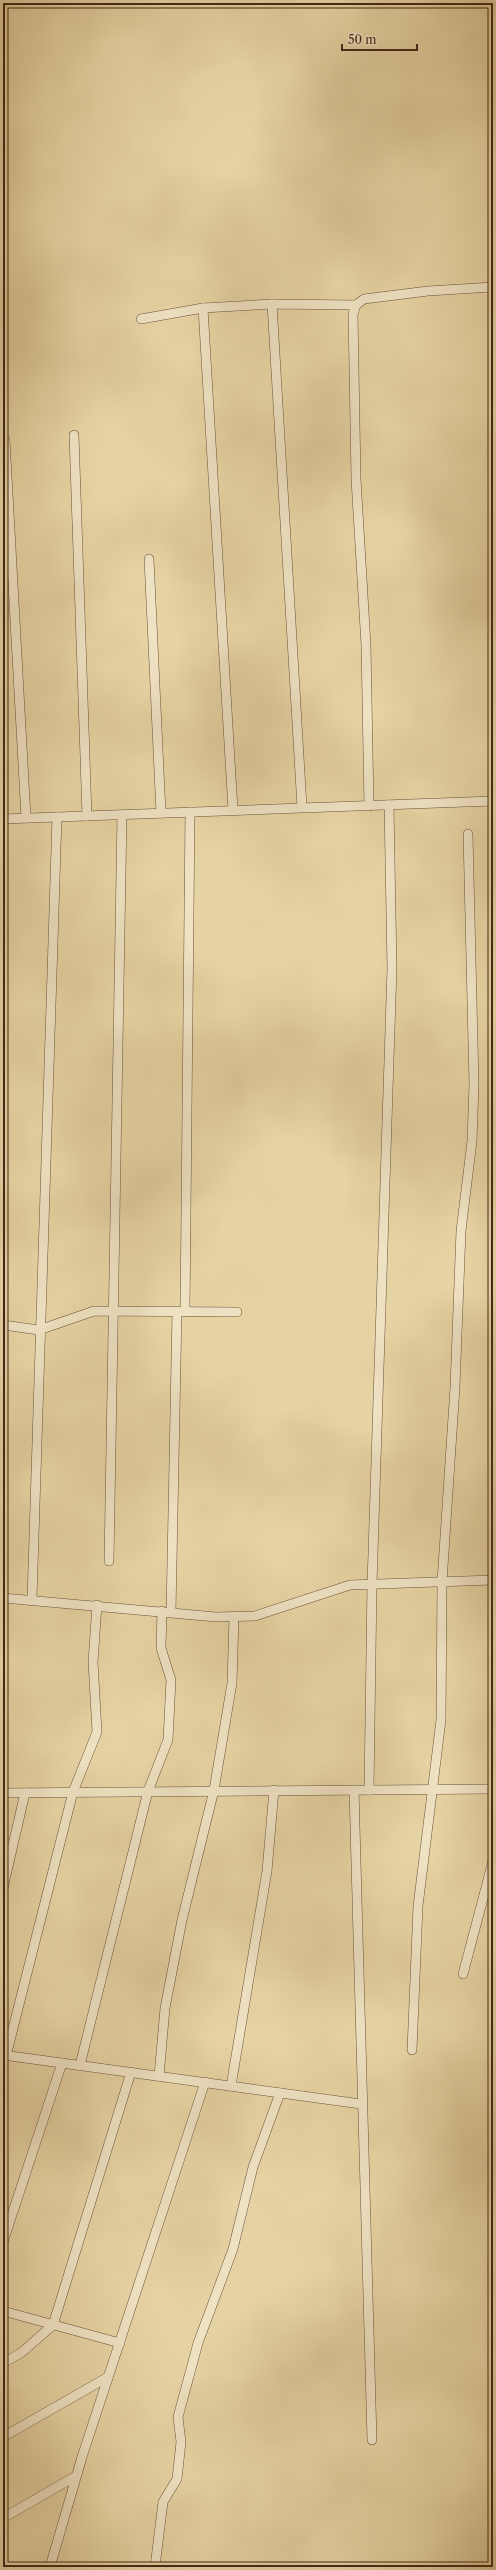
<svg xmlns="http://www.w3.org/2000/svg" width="496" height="2570" font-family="'Libre Caslon Text',serif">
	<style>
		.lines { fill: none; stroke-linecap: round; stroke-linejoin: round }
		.street-casing { stroke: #6b513a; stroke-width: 10 }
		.street { stroke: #efe2c3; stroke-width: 9 }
	</style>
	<rect width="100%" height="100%" fill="#e6d3a3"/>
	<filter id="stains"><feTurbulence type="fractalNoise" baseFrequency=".005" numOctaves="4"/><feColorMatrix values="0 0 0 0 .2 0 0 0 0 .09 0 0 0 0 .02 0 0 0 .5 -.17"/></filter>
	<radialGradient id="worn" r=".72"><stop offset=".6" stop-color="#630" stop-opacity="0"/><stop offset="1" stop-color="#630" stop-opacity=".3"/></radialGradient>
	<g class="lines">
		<defs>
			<g id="street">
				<polyline points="272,304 302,807"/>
				<polyline points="203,308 233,810"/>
				<polyline points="141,319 203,308 272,304 356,305"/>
				<polyline points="74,435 87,816"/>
				<polyline points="5,440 26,818"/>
				<polyline points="149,559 161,813"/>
				<polyline points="369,806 366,645 356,479 353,314 356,305 364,299 428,291 493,287"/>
				<polyline points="3,819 493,801"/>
				<polyline points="185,1311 190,812"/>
				<polyline points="3,1325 39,1330 94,1311 237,1312"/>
				<polyline points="109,1561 122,815"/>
				<polyline points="3,1598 216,1617 255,1616 350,1585 493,1580"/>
				<polyline points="32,1599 57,817"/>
				<polyline points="171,1612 177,1311"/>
				<polyline points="354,1790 372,2440"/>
				<polyline points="369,1790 372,1584 392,968 389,805"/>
				<polyline points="3,1793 493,1789"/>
				<polyline points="3,1888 25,1793"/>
				<polyline points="463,1974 493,1861"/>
				<polyline points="412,2050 418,1906 441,1720 442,1582 455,1387 461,1231 472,1141 474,1084 468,834"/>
				<polyline points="3,2055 361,2104"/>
				<polyline points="6,2056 73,1792 97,1732 93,1662 97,1605"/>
				<polyline points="80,2065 148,1791 168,1740 171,1680 161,1648 162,1611"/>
				<polyline points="159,2076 165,2008 182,1920 214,1790 232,1683 234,1617"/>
				<polyline points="231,2086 267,1871 274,1790"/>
				<polyline points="3,2242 62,2063"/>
				<polyline points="3,2311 120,2343"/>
				<polyline points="3,2363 21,2353 53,2325 131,2072"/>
				<polyline points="3,2437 108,2377"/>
				<polyline points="3,2518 76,2476"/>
				<polyline points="50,2567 82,2457 205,2082"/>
				<polyline points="155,2567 163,2502 177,2479 181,2442 178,2417 198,2343 233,2249 253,2167 280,2093"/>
			</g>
		</defs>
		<use href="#street" class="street-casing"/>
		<use href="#street" class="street"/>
	</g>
	<rect width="496" height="2570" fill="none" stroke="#e6d3a3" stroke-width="16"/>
	<rect x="4" y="4" width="488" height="2562" fill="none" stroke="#422617" stroke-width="2"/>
	<rect x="8" y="8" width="480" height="2554" fill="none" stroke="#422617"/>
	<path d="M342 44v6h75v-6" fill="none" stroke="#422617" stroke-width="2"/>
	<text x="348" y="44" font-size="12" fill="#422617" stroke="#efe2c3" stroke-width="3" paint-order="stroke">50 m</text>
	<rect width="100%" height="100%" filter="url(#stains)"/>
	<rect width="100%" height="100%" fill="url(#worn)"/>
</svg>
